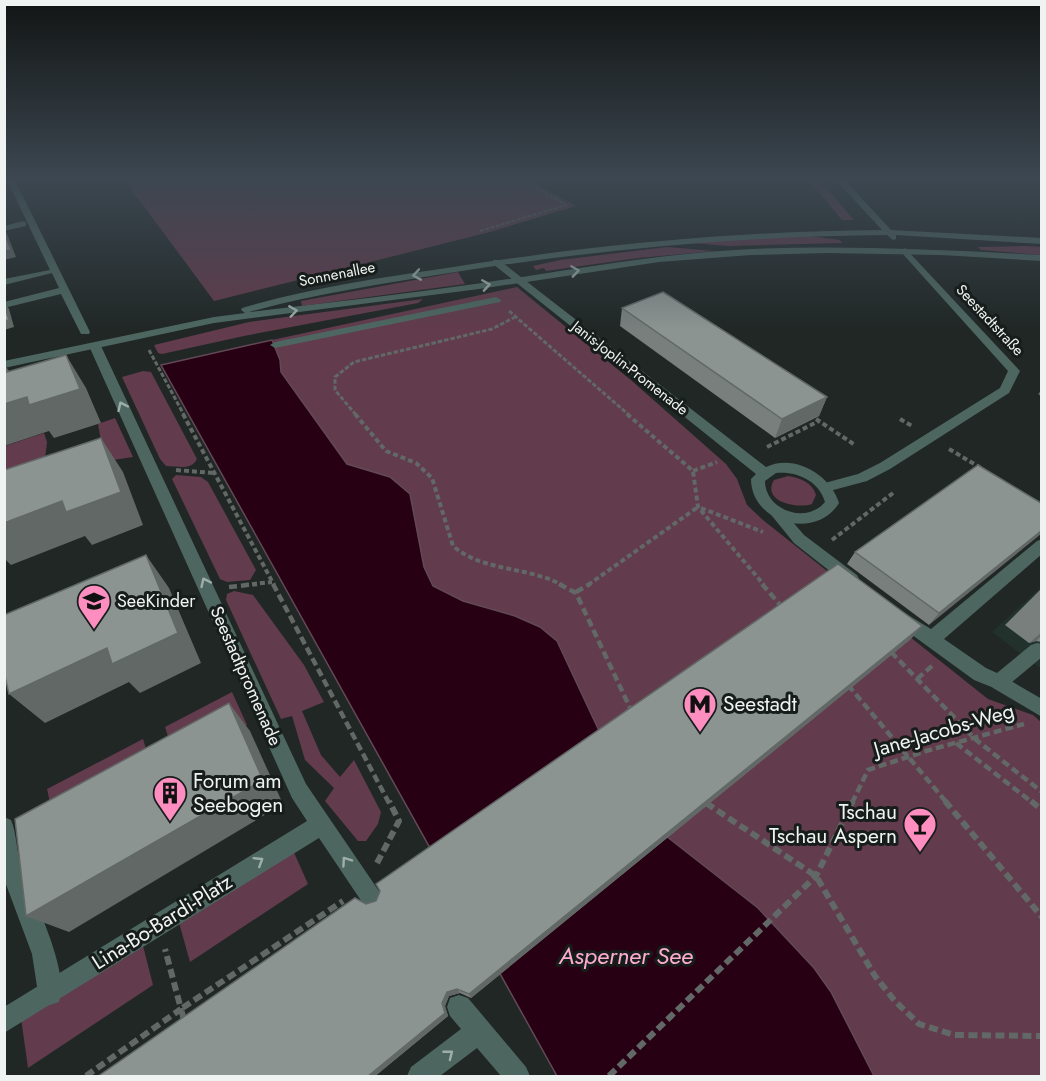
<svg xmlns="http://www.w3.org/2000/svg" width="1046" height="1081" font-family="Jost,sans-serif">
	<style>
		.built { fill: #23312d }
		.green { fill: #623b4c }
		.water { fill: #270014; stroke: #634957; stroke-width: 1.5 }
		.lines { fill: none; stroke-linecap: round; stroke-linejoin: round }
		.path-far4 { stroke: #626866; stroke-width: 2; stroke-dasharray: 4 1.5; stroke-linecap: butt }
		.path-far3 { stroke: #626866; stroke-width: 3; stroke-dasharray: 4.5 2; stroke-linecap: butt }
		.path-far2 { stroke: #626866; stroke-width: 4; stroke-dasharray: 5 3; stroke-linecap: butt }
		.path-far1 { stroke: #626866; stroke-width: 4.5; stroke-dasharray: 8 4; stroke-linecap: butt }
		.path { stroke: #626866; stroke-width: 6; stroke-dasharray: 9 4.5; stroke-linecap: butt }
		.service { fill: #4d6760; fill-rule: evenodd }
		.pedestrian { fill: #4d6760; fill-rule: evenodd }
		.minor { fill: #4d6760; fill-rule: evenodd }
		.tertiary { fill: #4d6760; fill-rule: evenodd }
		.wall { fill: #787f7d }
		.shaded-wall { fill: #626866 }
		.building { fill: #8c9491; stroke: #626866; stroke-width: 1.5 }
		.oneway { stroke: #9eaea9 }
		.labels { text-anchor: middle; stroke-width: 6; stroke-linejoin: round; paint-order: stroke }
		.far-street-label { font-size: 15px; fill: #eff4f2; stroke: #171d1b }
		.poi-label { font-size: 18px; fill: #eff4f2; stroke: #171d1b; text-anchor: start }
		.street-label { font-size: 18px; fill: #eff4f2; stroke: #171d1b }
		.near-poi-label { font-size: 21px; fill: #eff4f2; stroke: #171d1b; text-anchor: start }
		.near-street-label { font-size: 21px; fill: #eff4f2; stroke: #171d1b }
		.near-water-label { font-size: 24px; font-style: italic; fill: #feacce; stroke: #171d1b }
	</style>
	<rect width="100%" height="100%" fill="#202725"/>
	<polygon class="built" points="1041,587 1041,669 992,632"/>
	<g class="green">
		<polygon points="123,178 525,178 576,206 490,232 214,301"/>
		<polygon points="807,178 818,178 854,220 842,220"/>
		<polygon points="810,236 840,240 842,243 729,246 681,242"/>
		<polygon points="1024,246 1041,247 1041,255 981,250 978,247"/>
		<polygon points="667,247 714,251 638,258 546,271 544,268 536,270 533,266 560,260"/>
		<polygon points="458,272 465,284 302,306 301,301"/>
		<polygon points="517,287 632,381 726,464 737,479 747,505 763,520 988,699 1033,715 1041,722 1041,1076 832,1076 811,965 758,908 661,832 445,610 351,467 347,464 281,372 280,360 272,340"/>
		<polygon points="423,299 418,303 244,336 162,354 158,353 154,345 249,322"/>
		<path d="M143,371l8,1 46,87c-6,12 -20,7 -31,7l-6,-7 -38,-82z"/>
		<polygon points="115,418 133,457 113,460 101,441 98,424"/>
		<polygon points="44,433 47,442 43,476 5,510 5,446"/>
		<polygon points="176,475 201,477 208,482 256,570 250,580 227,582 220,579 172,479"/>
		<path d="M788,476c12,2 24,6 28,19l-4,9c-14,5 -51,-2 -38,-24z"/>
		<polygon points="234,591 253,595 304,665 324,702 302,711 321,755 340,777 354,760 381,812 378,824 366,841 358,841 325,801 334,788 305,760 292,716 281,719 226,600 227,594"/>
		<polygon points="232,692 247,725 177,764 165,727"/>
		<polygon points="143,739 154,776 56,830 47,789"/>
		<polygon points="292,848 308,884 190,962 178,919"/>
		<polygon points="142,942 153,985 28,1068 21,1018"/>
	</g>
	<polygon class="water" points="272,340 280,360 281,372 347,464 390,477 410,494 424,567 433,586 463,601 515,616 540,627 557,641 601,735 661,832 758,908 814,968 831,992 874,1076 557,1076 161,365"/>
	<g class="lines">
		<polyline class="path-far4" points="480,231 566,205 519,178"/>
		<g class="path-far3">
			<polyline points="509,311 629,415"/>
			<polyline points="149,350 184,415"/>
			<polyline points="1039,393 1042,395"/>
			<polyline points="356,415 335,390 335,377 354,362 492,329 515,317"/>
		</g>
		<g class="path-far2">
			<polyline points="183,414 274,585"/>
			<path d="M355,414l31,37 30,12 16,15 21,68c30,26 74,20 109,39"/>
			<polyline points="627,414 693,471 698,507 764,585"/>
			<polyline points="816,419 855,445"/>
			<polyline points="900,419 912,426"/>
			<polyline points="767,447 819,421"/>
			<polyline points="949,449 981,468"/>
			<polyline points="176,470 214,473"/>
			<polyline points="693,471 717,462"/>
			<polyline points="701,508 763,532"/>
			<polyline points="832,540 893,493"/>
			<polyline points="244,585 272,582"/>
			<polyline points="588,585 698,507"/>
		</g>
		<g class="path-far1">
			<polyline points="273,584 389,803"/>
			<polyline points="559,584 576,593 632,712"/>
			<polyline points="762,584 781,606"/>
			<polyline points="229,587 257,584"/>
			<polyline points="576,592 590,584"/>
			<polyline points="891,652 975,739 1042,792"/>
			<polyline points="917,679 932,666"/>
			<polyline points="848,685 947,803"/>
			<polyline points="956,743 1033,803"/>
			<polyline points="852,803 868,770 926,751 1024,724"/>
		</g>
		<g class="path">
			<polyline points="945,801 1042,917"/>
			<polyline points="1031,801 1042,810"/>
			<polyline points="706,803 816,876 875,976 895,1001 919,1024 954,1035 1042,1036"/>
			<polyline points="377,863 399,821 389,801"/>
			<polyline points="184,1020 181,1009 343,901"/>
			<polyline points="86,1076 181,1009 165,949"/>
			<polyline points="609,1076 816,876 853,801"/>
		</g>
		<g class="service">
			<polygon points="6,178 14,178 90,332 89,334 81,334 61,294 4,308 4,302 59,288 52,273 4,285 4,279 50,270"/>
			<polygon points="23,221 26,222 26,226 4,231 4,226"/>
			<polygon points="905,248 1020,371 1009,393 890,469 867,481 826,492 821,490 819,487 821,484 858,474 880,463 1000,388 1008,371 902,253 900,251"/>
			<polygon points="496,297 501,300 500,302 275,348 270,345 275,342"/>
			<polygon points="775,506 780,507 804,535 857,575 859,579 857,583 851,585 845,583 794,543 768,511"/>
			<polygon points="1042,539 1042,554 944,639 986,668 997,673 1031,645 1037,643 1042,644 1042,657 1005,688 999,690 974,680 897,624 895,619 897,614 903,612 931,629 1037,541"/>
		</g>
		<g class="pedestrian">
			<polygon points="95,343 101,346 306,784 383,897 380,905 372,908 364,905 319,838 4,1033 4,1007 307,821 292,798 89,346"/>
			<polygon points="459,995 468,998 526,1067 530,1076 501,1076 477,1048 440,1076 407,1076 411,1067 461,1029 450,1016 447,1007 450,998"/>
		</g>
		<g class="minor">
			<path d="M493,260h6l267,207c28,-14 65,8 73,36 -23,38 -88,20 -88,-24l5,-5 -263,-210zM776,473c21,-2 43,8 49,29 -19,23 -60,8 -60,-21z"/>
			<polygon points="999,674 1042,699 1042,717 993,688 990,682 993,676"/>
			<path d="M4,817l7,3c6,14 5,30 10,45 11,32 50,106 38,137l-9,3 -9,-3 -3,-9 -6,-39 -28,-75z"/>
		</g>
		<path class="tertiary" d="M834,178h9l48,52 151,8v6l-146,-9v4l-3,1 -6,-5c-148,1 -293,15 -438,38 -68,11 -135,21 -200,39 77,-9 156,-18 233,-29 90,-13 179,-30 270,-34 96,-4 193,1 290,6v6l-101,-6 -114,-2 -76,2 -92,7 -180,27 -265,34 -210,45v-7l210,-44 31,-4 -4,-3 1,-2c67,-20 136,-30 205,-40 145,-23 289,-37 435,-38z"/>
	</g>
	<g class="wall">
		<polygon points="622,308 827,397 819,416 775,438 620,326"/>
		<polygon points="1041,503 929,625 847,564 855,552"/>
		<polygon points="1041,589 1041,642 1036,641 1029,643 1005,625"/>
		<polygon points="912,638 471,998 460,993 449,996 445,1006 448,1016 374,1077 97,1077 366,904 376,901"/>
	</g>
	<g class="shaded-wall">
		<polygon points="4,229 7,234 16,257 4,260"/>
		<polygon points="4,303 9,309 14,327 4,330"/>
		<polygon points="66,355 86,388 101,423 54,438 49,431 4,446 4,404 7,372 4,364 28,397"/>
		<polygon points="827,397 819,416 775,438 782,419"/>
		<polygon points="101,438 123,472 143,525 92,545 85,536 11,565 4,558 4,523 62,501"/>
		<polygon points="1041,531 1041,534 929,625 939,613"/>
		<polygon points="146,555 169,588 201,663 140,693 129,682 45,723 9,694 107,648"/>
		<polygon points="922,626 912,638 471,998 469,994"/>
		<polygon points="1041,633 1041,636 1036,641 1029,643"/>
		<polygon points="229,703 250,731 283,804 69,932 26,916"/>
		<polygon points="457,989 460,993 449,996 445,1006 448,1016 374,1077 367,1077 447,992"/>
	</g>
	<g class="building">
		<polygon points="4,231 11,250 4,251"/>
		<polygon points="663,292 827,397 782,419 622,308"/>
		<polygon points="4,304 9,320 4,321"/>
		<polygon points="66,355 80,389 29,405 27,397 4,404 4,365 7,372"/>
		<polygon points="101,438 121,492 66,512 62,501 4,523 4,470"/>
		<polygon points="978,465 1041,503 1041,531 939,613 855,552"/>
		<polygon points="146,555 178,633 112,664 107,648 9,694 4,672 4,615"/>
		<polygon points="838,564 922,626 469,994 457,989 447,992 442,1003 445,1013 367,1077 97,1077 355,898 366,904 376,901 380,891 376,884"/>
		<polygon points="229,703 263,780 26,916 15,819"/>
	</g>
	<defs><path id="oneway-chevron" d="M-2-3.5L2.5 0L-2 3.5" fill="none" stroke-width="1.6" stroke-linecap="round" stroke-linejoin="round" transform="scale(1.5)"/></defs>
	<g class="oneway">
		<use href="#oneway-chevron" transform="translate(575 271) rotate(-8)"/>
		<use href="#oneway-chevron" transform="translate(417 275) rotate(170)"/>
		<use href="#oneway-chevron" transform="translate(486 285) rotate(-9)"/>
		<use href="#oneway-chevron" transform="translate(293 311) rotate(-8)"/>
		<use href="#oneway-chevron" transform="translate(122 406) rotate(-115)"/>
		<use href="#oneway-chevron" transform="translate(205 582) rotate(-115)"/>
		<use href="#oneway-chevron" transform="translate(259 861) rotate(-32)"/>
		<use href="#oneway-chevron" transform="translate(346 861) rotate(-125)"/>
		<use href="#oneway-chevron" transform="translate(449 1054) rotate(-38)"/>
	</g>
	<linearGradient id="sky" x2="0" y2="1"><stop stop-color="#121514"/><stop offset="0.54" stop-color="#3c4751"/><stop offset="1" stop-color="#3c4751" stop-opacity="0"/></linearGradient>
	<rect width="1046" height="330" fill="url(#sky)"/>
	<defs>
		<symbol id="school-pin" viewBox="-11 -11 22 30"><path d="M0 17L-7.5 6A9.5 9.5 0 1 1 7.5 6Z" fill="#fd8ebf" stroke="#171d1b"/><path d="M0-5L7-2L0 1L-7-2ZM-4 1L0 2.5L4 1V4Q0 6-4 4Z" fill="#111"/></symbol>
		<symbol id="metro-pin" viewBox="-11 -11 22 30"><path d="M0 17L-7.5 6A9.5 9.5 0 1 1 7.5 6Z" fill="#fd8ebf" stroke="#171d1b"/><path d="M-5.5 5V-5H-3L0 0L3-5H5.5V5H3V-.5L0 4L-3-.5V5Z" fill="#111"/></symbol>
		<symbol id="building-pin" viewBox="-11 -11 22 30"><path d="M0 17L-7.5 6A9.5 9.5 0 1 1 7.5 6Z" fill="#fd8ebf" stroke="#171d1b"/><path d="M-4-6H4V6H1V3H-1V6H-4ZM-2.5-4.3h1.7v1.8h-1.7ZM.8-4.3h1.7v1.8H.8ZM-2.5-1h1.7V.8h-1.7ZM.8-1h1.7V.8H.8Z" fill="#111"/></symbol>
		<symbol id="bar-pin" viewBox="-11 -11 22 30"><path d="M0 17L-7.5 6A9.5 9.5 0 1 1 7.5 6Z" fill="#fd8ebf" stroke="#171d1b"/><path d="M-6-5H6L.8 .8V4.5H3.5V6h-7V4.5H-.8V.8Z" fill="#111"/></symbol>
	</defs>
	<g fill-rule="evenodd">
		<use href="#school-pin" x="75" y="582" width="38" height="52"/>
		<use href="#metro-pin" x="681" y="685" width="38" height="52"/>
		<use href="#building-pin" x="151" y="774" width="38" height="52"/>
		<use href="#bar-pin" x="901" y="805" width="38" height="52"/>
	</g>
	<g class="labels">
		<g class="far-street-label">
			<text transform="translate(337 274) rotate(-11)" y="5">Sonnenallee</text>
			<text transform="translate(990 320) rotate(47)" y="5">Seestadtstraße</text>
			<text transform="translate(630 368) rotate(38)" y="5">Janis-Joplin-Promenade</text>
		</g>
		<g class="poi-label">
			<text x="117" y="607">SeeKinder</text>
		</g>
		<g class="street-label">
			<text transform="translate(246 676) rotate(66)" y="6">Seestadtpromenade</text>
		</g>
		<g class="near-poi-label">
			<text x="723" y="711">Seestadt</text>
			<text x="193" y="788">Forum am<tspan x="193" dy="24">Seebogen</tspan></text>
			<text x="897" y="819" text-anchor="end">Tschau<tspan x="897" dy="24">Tschau Aspern</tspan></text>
		</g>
		<g class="near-street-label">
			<text transform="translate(944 730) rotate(-16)" y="7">Jane-Jacobs-Weg</text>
			<text transform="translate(162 922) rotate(-32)" y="7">Lina-Bo-Bardi-Platz</text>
		</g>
		<g class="near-water-label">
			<text x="626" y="964">Asperner See</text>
		</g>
	</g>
	<rect width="1046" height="1081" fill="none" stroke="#eff4f2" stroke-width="12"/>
</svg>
